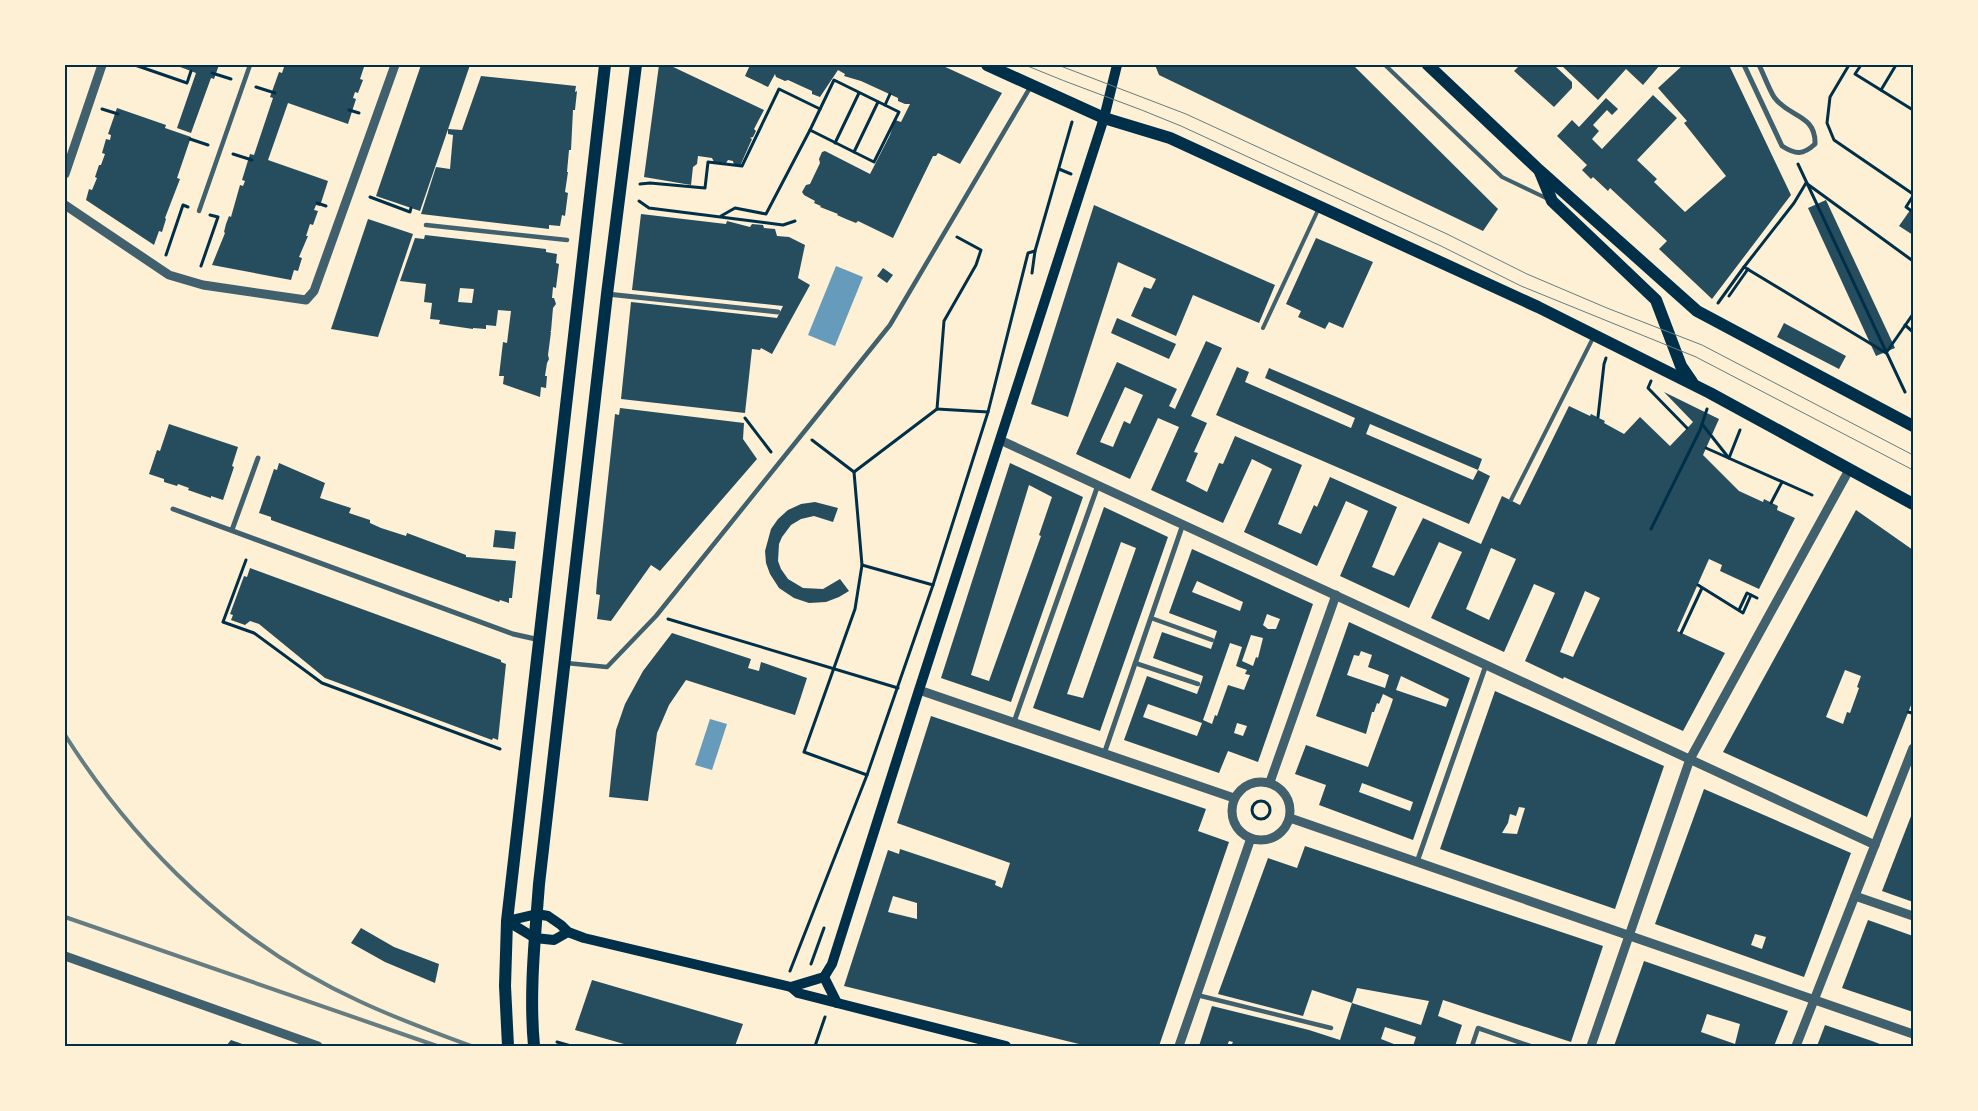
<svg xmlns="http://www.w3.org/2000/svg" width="1978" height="1111" font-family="Signika,sans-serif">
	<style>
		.water { fill: #669bbc }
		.building { fill: #264d5e; fill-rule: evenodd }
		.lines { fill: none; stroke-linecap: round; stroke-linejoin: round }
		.path { stroke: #003049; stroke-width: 3 }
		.service { stroke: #3f606c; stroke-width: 4 }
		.pedestrian { stroke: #3f606c; stroke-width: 4.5 }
		.minor { stroke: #3f606c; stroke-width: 5 }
		.tertiary { stroke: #3f606c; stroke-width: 9 }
		.secondary { stroke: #003049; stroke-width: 10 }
		.primary { stroke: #003049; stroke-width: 12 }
		.tram { stroke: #657d81; stroke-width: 1 }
		.rail { stroke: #657d81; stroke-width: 4 }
		.neatline { fill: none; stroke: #003049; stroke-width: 2 }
	</style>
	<rect width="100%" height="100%" fill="#fdf0d5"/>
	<g class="water">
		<polygon points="836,266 863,277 835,346 808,335"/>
		<polygon points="710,719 727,724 712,770 695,765"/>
	</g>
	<g class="building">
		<polygon points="175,65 219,65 214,79 211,78 191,133 177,128 196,73"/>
		<polygon points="278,65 366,65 366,67 364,67 360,79 363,80 358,93 355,92 353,98 356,99 348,124 288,103 268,160 328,181 320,206 316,205 314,210 318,211 313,225 310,224 306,236 308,236 299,257 302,258 298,271 294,270 291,280 212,265 225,233 224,232 226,224 229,216 231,217 240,185 243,186 245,181 242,180 250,154 254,155 273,98 270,97 279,72 282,73 284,67"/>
		<polygon points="421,65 470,65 420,211 376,196"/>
		<polygon points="659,65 669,65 764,110 754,129 756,131 753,137 750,138 752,139 740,166 734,165 733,161 728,160 726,163 714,162 712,158 698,156 697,164 693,167 691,185 644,177"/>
		<polygon points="750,65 941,65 1002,93 960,164 938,153 936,156 933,156 893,238 858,221 856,223 846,219 837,215 838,214 820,207 821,206 814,203 815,201 804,195 802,192 806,185 810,184 820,163 819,159 822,152 825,151 870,174 890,135 895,120 901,122 910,104 905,104 898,101 898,98 861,81 844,76 845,74 838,70 820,97 812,94 812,91 788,80 785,81 776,77 775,74 768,87 745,76"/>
		<polygon points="1155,65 1353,65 1498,209 1483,231 1159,75"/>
		<polygon points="1520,65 1554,65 1572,82 1572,88 1554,107 1514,71"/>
		<polygon points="1561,65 1660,65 1643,85 1626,69 1598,100"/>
		<polygon points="1683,65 1729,65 1791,195 1712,299 1659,249 1667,241 1610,188 1608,191 1593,177 1591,179 1582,170 1587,165 1557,136 1572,120 1579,127 1606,98 1618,109 1612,115 1607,110 1593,125 1599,131 1592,139 1602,149 1653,95 1677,118 1637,160 1657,179 1654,182 1685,212 1726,176 1684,123 1687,121 1658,88"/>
		<polygon points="481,76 576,86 575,92 577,91 575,110 573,110 571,150 569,150 567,172 568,172 565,192 568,193 565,216 562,215 560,226 549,225 549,229 421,214 436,167 450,169 453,135 448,134 448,129 462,130"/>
		<polygon points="117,108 166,125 165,128 191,137 177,178 180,179 165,218 166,219 162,232 159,231 154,245 86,200 89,189 92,190 97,178 95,177 99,165 101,165 105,154 102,153 106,139 110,140 111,135 108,134"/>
		<polygon points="1826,200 1895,348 1876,356 1808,208"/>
		<polygon points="1094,205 1275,285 1259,323 1193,295 1176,336 1131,316 1144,287 1151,289 1156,279 1118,262 1068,417 1031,404"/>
		<polygon points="1913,206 1913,235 1899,226"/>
		<polygon points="641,214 726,224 727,221 750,227 752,224 763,225 764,228 775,229 777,236 789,237 805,245 798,278 810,285 772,354 761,348 760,350 752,349 745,413 621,399 631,302 777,318 783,306 632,290"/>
		<polygon points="368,219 413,234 378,337 331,329"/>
		<path d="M425,235l121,14v3l11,2 -1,9 3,1 -3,24 -3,-1 -1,11h2l2,6 -3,4 -2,23h-1l1,1 -3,23 1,4 -2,4 -2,13h2l-1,12 -5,-1 -1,10 -37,-13 1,-8h-5l4,-34 4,1 4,-32 -13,-1 -2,16 -10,-1v4l-13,-1v1l-34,-5 1,-4 -10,-1 2,-16 -8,-1 2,-18 -26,-3 15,-43 9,1zM460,288l14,1 -2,14 -14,-1z"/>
		<polygon points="1316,238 1373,262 1343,328 1329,322 1325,329 1298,317 1301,311 1286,304"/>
		<polygon points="883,268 893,275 887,283 877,276"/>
		<polygon points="1117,318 1176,344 1169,359 1111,333"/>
		<polygon points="1784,323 1846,356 1839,369 1777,337"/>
		<path d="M1206,341l16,7 -31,68 16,7 -13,29 4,1 -12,28 21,11 12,-29 4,1 12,-28 67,29 -24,59 23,10 13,-29 3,2 13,-30 67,30 -25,60 22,9 29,-58 58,26 21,-48 18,9 49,-99 21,10 1,-2 14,7 -1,2 20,11 16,-17 30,29 23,-24 -29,-30 55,27 -16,36 36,36 24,11 1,-3 14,7 -1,4 18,8 -36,71 -39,-18 2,-6 -13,-6 -32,72 48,22 -42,78 -119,-54 -1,2 -38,-18 30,-68 -21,-9 -30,68 -73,-34 31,-66 -23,-10 -30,66 -69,-32 28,-65 -22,-10 -29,65 -73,-34 28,-63 -20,-10 -29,64 -72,-33 28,-63 -21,-9 -28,61 -54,-25 41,-92 60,27 -8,17 6,3zM1125,387l18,8 -13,29 -6,-3 -11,26 -13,-5zM1491,548l25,11 -27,61 -23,-11zM1585,591l15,7 -27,59 -13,-5z"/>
		<polygon points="1237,367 1249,372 1245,382 1351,428 1355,418 1265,378 1269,368 1482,459 1478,470 1370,424 1366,434 1473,480 1478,470 1490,476 1469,524 1216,415"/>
		<polygon points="620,408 744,423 743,439 757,459 660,571 651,565 611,621 597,619 600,595 596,594 597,581 615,414 619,415"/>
		<polygon points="169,424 238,447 232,466 234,467 223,500 211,496 211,498 188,490 189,488 178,484 177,486 164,482 164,479 149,474 157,450 160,451"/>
		<polygon points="279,463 325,483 320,498 351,508 349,513 370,520 370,523 381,528 406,536 407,533 466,555 466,557 516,561 512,598 509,598 509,603 500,600 499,602 271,520 271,517 259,513 274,469 277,470"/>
		<path d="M1010,463l73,34 -72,205 -70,-24zM1029,485l23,12 -13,38 2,1 -52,145 -18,-6z"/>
		<polygon points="815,502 838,508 833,522 814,516 801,519 791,525 782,537 779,544 778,561 781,569 788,579 803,588 823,589 840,579 849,591 839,597 826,602 809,603 794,598 779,588 770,574 766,563 765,551 771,529 778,519 788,510 801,504"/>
		<path d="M1104,507l64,30 -68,194 -67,-23zM1121,542l15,6 -53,150 -16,-4z"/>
		<path d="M1856,510l57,40v150l-46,117 -144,-65zM1845,670l16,6 -4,11 2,1 -9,25 -3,-1 -4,12 -17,-7z"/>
		<polygon points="495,530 516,532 514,549 493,547"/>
		<path d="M1192,549l121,55 -55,158 -30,-11 -9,22 -95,-33 23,-64 50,18 5,-14 1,-4 -50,-18 9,-26 49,17 6,-18 -48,-18zM1197,581l46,21 -3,9 -48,-19zM1267,614l13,5 -4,10h-8l-5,-4zM1251,635l12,3 -5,20 -2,-1 -3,9 -11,-5zM1230,643l12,4 -6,19 11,4 -2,4 5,1 -6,15 -16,-5 -11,31 -2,-1 -3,9 -9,-4zM1148,704l54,19 -5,13 -54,-19zM1237,723l10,3 -4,10 -9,-3z"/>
		<polygon points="250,568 501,660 501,662 506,664 498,740 493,738 492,740 325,678 259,624 250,621 245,625 231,620 233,615 230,614 244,576 247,577"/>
		<path d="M1349,622l121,56 -57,162 -94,-35 7,-20 -31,-11 11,-29 62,22 22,-59 3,-9 -10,-5 -4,10 -2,-1 -3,9h-2l-6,22 -50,-18zM1361,651l11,4 -4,12 21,8 -4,13 -38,-13 7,-20 5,1zM1401,676l48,23 -3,8 -50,-17zM1362,783l51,19 -3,9 -51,-19z"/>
		<polygon points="672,633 751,659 748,668 759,671 761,662 807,678 795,715 686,680 669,705 657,733 648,801 609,797 616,730 625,704 643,671"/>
		<path d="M1495,691l169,75 -49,143 -175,-60zM1519,807l6,1 -8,26 -15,-1 6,-10 2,-9 6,2z"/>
		<path d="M931,716l275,93 -8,22 31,11 -70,204h-72l-243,-60 44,-136 11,4 1,-5 96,32 -1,4 7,3 8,-25 -113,-40zM893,896l24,7v16l-29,-7z"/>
		<path d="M1704,789l147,64 -47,124 -149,-53zM1755,934l11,3 -4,12 -11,-4z"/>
		<polygon points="1913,811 1913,902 1882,891"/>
		<polygon points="1305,846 1603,946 1571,1042 1443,1000 1438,1016 1462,1025 1455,1046 1413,1046 1416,1037 1385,1027 1381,1039 1399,1046 1231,1046 1233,1042 1229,1041 1227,1046 1199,1046 1212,1006 1309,1030 1340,1040 1352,1003 1421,1025 1429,1001 1357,988 1352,1003 1312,990 1303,1016 1218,994 1268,858 1297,868"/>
		<polygon points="1868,920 1913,936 1913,1012 1842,988"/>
		<polygon points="361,928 394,947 439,964 435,983 385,962 351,943"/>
		<path d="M1644,961l144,50 -14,35h-160zM1707,1014l33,10 -5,20 -34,-12z"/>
		<polygon points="592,980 743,1024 735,1046 631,1046 575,1030"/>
		<polygon points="1825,1025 1872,1041 1885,1046 1817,1046"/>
		<polygon points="231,1040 248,1046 226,1046"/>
	</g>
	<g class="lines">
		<g class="path">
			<polyline points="135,65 187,83 191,71"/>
			<polyline points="1849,65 1830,97 1827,123 1834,140 1913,194"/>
			<polyline points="1861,65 1855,74 1913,110"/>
			<polyline points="212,73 231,79"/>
			<polygon points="834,80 899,112 874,162 810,130"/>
			<polyline points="256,87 275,93"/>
			<polyline points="1881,90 1896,65"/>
			<polyline points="885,105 890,94"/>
			<polyline points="102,109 118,114"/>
			<polyline points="349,110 359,113"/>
			<polyline points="190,139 208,145"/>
			<polyline points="835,143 859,93"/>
			<polyline points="854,152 878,102"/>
			<polyline points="233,154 252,160"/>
			<polyline points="1798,164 1905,392"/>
			<polyline points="1059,169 1071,174"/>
			<polyline points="640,184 650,183 705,188 708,162 742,166 779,89 820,109"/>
			<polyline points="1913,196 1906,207 1913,212"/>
			<polyline points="370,197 410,212 411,208"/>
			<polyline points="639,201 649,208 783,225 795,221"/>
			<polyline points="317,203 326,206"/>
			<polyline points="721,216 735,208 766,214 810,130"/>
			<polyline points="166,255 183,205 188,207"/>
			<polyline points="1913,261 1806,183 1794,203 1744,267 1886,353 1913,314"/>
			<polyline points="201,266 218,217 210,215"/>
			<polyline points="1032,273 1035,251 1072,122"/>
			<polyline points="1729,296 1748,269"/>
			<polyline points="1718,303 1744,267"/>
			<polyline points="1905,325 1913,332"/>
			<polyline points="1651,381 1648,388 1687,428"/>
			<polyline points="937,409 988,412"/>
			<polyline points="1598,417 1604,364 1606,358"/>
			<polyline points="745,418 771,452"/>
			<polyline points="1702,424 1728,457"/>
			<polyline points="812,440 854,472 862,565 855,609 804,752 867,775"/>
			<polyline points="1706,448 1812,495"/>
			<polyline points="1729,458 1740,430"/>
			<polyline points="854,472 937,409 944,321 976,265 981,250 957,237"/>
			<polyline points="1771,503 1782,482"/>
			<polyline points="1651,529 1700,430 1707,409"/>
			<polyline points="246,560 223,622 254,633 322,683 500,749"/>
			<polyline points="862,565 933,585"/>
			<polyline points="1698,585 1743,613 1751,595 1757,598"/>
			<polyline points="1739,610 1747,593 1751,595"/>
			<polyline points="668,619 898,688"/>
			<polyline points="1681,633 1702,588"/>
			<polyline points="1908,712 1912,713"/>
			<circle cx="1261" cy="810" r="9"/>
			<polyline points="811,964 824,928"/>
			<polyline points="790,971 867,775 933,585 988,412 1028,253 1035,251"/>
			<polyline points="557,1042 571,1046"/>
			<polyline points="815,1046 825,1017"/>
		</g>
		<g class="service">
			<polyline points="1385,65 1502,177 1548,199"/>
			<polyline points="1263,328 1318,210"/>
			<polyline points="1511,500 1594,336"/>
		</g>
		<g class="pedestrian">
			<polyline points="199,211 250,65"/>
			<polyline points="426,225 567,240"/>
			<polyline points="1151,618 1212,640"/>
			<polyline points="566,663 607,667 656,616 890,325 1031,86"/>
			<polyline points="1135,663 1198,684"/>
			<polyline points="1197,995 1331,1028"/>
			<polyline points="1472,1046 1478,1028 1530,1046"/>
		</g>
		<g class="minor">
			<path d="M1744,65l38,81c14,9 21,9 33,-2 1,-30 -26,-26 -41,-47 -6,-10 -10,-22 -15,-32"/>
			<polyline points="607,294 778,312"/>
			<polyline points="173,509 513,634 540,640"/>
			<polyline points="232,530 258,458"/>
			<polyline points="1014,722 1098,485"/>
			<polyline points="1104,754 1183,524"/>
			<polyline points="1417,862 1486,665"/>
		</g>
		<g class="tertiary">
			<polyline points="65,174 102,65"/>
			<polyline points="65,205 169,275 203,285 306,300 314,291 395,65"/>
			<polyline points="1000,440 1875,845"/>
			<polyline points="919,690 1234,798"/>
			<circle cx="1261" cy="811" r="29"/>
			<polyline points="1270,782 1336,595"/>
			<polyline points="1290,818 1913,1034"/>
			<polyline points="1855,896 1913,916"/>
			<polyline points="65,956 318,1046"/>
			<polyline points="1179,1046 1251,838"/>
			<polyline points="1591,1046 1690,759 1849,470"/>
			<polyline points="1796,1046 1913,748"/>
		</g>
		<g class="secondary">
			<polyline points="507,921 537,914 548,916 561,925 568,932 584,938 791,987 798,993 1006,1046"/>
			<polyline points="507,921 535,938 554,940 568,932"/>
			<polyline points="824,977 837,1003"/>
			<polyline points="791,987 824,977 832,964 919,690 1104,118 1117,65"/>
		</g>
		<g class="primary">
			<polyline points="987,65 1104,118 1170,138 1538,307 1710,393 1913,504"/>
			<polyline points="1428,65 1539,170 1697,311 1913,426"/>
			<polyline points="1540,172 1552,201 1656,300 1681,366 1692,382"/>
			<polyline points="508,1046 505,986 507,921 605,65"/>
			<path d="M534,1046c-5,-54 1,-108 5,-162l68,-590 29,-229"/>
		</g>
		<g class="tram">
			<path d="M1025,65c51,22 105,39 156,61l260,120 80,40 175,71 217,113"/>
			<polyline points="1058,65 1186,114 1447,234 1527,274 1607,308 1702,345 1913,455"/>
		</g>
		<g class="rail">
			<path d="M65,735c71,112 171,210 294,266 36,17 74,31 112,45"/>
			<polyline points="65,917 437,1046"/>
		</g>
	</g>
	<rect width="1978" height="1111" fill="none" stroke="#fdf0d5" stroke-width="132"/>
	<rect x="66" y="66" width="1846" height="979" class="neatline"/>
</svg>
